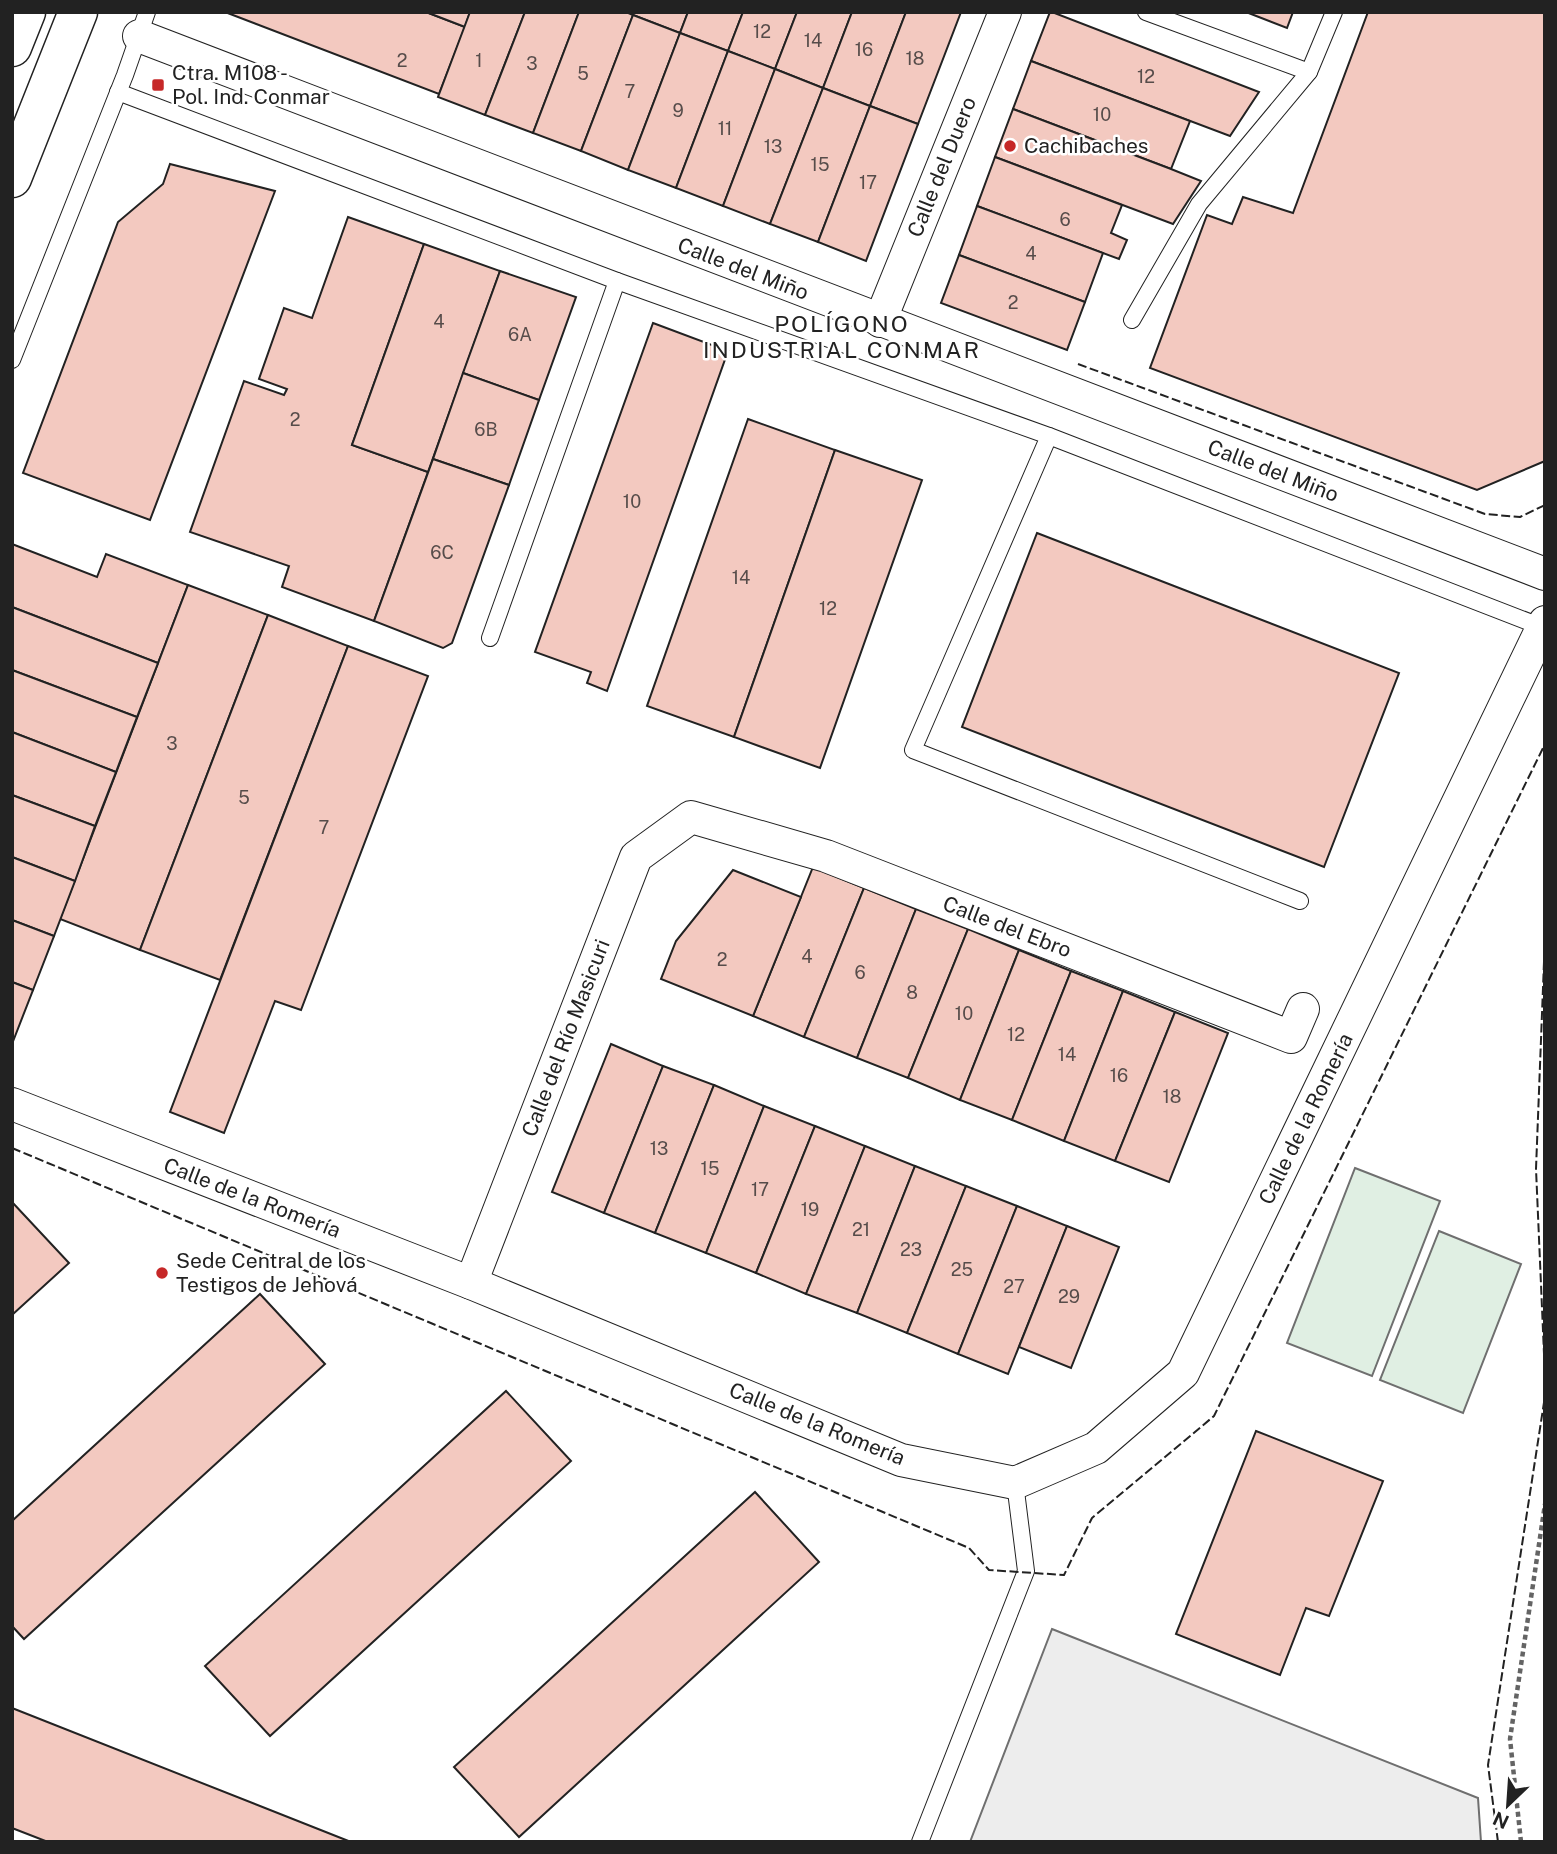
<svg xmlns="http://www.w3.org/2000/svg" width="1557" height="1854" font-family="'Public Sans',sans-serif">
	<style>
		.pitch { fill: #e0efe3; stroke: #6f6f6f; stroke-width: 2 }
		.parking { fill: #ededed; stroke: #6f6f6f; stroke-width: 2 }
		.building { fill: #f3c9c0; stroke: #222; stroke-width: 2 }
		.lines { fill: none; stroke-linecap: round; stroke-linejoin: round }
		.service-casing { stroke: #222; stroke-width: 18 }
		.minor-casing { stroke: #222; stroke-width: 34 }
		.primary-casing { stroke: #222; stroke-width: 41 }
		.path { stroke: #646464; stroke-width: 4.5; stroke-dasharray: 5 3.5; stroke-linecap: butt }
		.service { stroke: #fff; stroke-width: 16 }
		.minor { stroke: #fff; stroke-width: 32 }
		.primary { stroke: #fff; stroke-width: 38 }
		.fence { stroke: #222; stroke-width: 2; stroke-dasharray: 9 3.5; stroke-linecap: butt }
		.poi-dot { fill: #c62828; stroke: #fff; stroke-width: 2.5 }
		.labels { text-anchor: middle; stroke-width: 5; stroke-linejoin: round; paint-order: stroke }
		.number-label { font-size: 18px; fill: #564c4a }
		.poi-label { font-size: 21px; fill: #222; stroke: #fff; text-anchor: start }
		.street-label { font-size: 21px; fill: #222; stroke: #fff }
		.neighbourhood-label { font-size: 23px; letter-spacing: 2px; fill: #222; stroke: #fff }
	</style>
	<rect width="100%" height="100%" fill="#fff"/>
	<g class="pitch">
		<polygon points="1355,1168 1440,1201 1372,1376 1287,1343"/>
		<polygon points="1439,1231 1521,1264 1463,1413 1380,1380"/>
	</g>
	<polygon class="parking" points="1052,1629 1478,1798 1481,1842 970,1842"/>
	<g class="building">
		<polygon points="225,12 426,12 465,27 439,94"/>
		<polygon points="426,12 470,12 465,27"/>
		<polygon points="470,12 525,12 485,115 438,97"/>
		<polygon points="525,12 579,12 533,133 485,115"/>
		<polygon points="579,12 626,12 633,15 581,151 533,133"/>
		<polygon points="634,12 688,12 680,33 633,15"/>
		<polygon points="688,12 743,12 728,51 680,33"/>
		<polygon points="743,12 797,12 775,69 728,51"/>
		<polygon points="797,12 852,12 823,88 775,69"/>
		<polygon points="852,12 906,12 870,106 823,88"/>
		<polygon points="906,12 961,12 918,124 870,106"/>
		<polygon points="1050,12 1052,12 1259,92 1230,136 1031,61"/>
		<polygon points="1246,12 1293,12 1287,28"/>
		<polygon points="1368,12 1545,12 1545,461 1477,490 1150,368 1207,215 1232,224 1243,197 1293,213"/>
		<polygon points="633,15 680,33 628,170 581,151"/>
		<polygon points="680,33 728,51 676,188 628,170"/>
		<polygon points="728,51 775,69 723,206 676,188"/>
		<polygon points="1031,61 1190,121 1171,169 1013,109"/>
		<polygon points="775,69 823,88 770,224 723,206"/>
		<polygon points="823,88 870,106 818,242 770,224"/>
		<polygon points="870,106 918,124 866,261 818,242"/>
		<polygon points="1013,109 1171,169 1201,181 1173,224 995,157"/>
		<polygon points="995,157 1122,205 1111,233 1127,240 1119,259 977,206"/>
		<polygon points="170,164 275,191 150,520 23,473 118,222 163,184"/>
		<polygon points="977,206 1103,253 1085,302 959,255"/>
		<polygon points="348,217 424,244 352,445 428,472 374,621 282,587 289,566 190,532 244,381 284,395 287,389 259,379 284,308 312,318"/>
		<polygon points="424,244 500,271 428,472 352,445"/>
		<polygon points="959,255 1085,302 1067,350 941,303"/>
		<polygon points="500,271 576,297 539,400 463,373"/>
		<polygon points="653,323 728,351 607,691 587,683 591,672 535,652"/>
		<polygon points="463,373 539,400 509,485 433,459"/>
		<polygon points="748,419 835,450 734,737 647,706"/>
		<polygon points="835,450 922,480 820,768 734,737"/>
		<polygon points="433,459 509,485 452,643 443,648 374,621"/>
		<polygon points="1037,533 1399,673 1324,867 962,727"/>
		<polygon points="12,544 97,577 106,554 188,585 158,663 12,607"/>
		<polygon points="188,585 268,615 140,950 60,919"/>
		<polygon points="12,607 158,663 137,717 12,670"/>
		<polygon points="268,615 348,646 220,980 140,950"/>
		<polygon points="348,646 428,676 301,1010 275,1001 224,1133 170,1112"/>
		<polygon points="12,670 137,717 116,772 12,732"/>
		<polygon points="12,732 116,772 95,826 12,795"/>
		<polygon points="12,795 95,826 75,881 12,857"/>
		<polygon points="12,857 75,881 54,936 12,920"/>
		<polygon points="813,867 864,888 804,1037 753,1016"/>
		<polygon points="733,870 801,897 753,1016 661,979 676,941"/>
		<polygon points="864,888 916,909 857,1058 804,1037"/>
		<polygon points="916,909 968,929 908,1078 857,1058"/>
		<polygon points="12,920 54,936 33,990 12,982"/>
		<polygon points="968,929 1019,950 960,1100 908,1078"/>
		<polygon points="1019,950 1071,971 1012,1120 960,1100"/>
		<polygon points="1071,971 1123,991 1064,1141 1012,1120"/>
		<polygon points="12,982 33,990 12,1044"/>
		<polygon points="1123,991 1175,1012 1115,1161 1064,1141"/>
		<polygon points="1175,1012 1228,1033 1169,1182 1115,1161"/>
		<polygon points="611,1044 663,1066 604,1213 552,1192"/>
		<polygon points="663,1066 714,1085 655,1233 604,1213"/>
		<polygon points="714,1085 764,1106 706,1253 655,1233"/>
		<polygon points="764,1106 815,1126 756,1273 706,1253"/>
		<polygon points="815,1126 865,1146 806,1294 756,1273"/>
		<polygon points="865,1146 915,1166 857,1313 806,1294"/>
		<polygon points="915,1166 966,1186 907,1333 857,1313"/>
		<polygon points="966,1186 1017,1206 958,1354 907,1333"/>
		<polygon points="12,1202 69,1263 12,1315"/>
		<polygon points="1017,1206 1067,1226 1008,1374 958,1354"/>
		<polygon points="1067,1226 1119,1247 1071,1368 1019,1347"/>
		<polygon points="260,1294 325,1364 24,1639 12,1626 12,1521"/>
		<polygon points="506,1391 571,1461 270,1736 205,1666"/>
		<polygon points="1256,1431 1383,1481 1329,1616 1306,1608 1280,1675 1176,1634"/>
		<polygon points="755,1492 819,1562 519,1837 454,1767"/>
		<polygon points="12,1708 351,1842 48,1842 12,1828"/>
	</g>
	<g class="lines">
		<defs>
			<g id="service">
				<polyline points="1146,12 1309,72"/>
				<polyline points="118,92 617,281 1049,436 1542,627"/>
				<polyline points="1132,320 1199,204 1309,72 1334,12"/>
				<polyline points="12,360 125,75 147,12"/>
				<polyline points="1049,436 913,750 1300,901"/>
				<polyline points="490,638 617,281"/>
				<polyline points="920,1842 1026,1571 1015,1483"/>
			</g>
			<g id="minor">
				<polyline points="139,36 1545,574"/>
				<polyline points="880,321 1005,12"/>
				<polyline points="12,1104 471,1283 901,1460 1015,1483 1096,1448 1183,1373 1545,622"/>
				<polyline points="471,1283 636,857 691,817 826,856 1291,1037 1303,1009"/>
			</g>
			<g id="primary">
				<polyline points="12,47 26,12"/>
				<polyline points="12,178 78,12"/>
			</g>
		</defs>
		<use href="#service" class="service-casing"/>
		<use href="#minor" class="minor-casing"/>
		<use href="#primary" class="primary-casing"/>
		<polyline class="path" points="1521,1842 1510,1739 1545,1504"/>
		<use href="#service" class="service"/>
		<use href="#minor" class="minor"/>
		<use href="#primary" class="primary"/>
		<g class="fence">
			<polyline points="1078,364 1485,514 1520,517 1545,505"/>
			<polyline points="1545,936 1536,1169 1545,1377"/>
			<polyline points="12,1148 969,1548 989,1570 1064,1575 1092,1518 1214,1416 1545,744"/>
			<polyline points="1498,1842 1488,1765 1545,1396"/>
		</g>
	</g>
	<g class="poi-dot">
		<rect x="151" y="78" width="14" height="14" rx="3.5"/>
		<circle cx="1010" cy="146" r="7"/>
		<circle cx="162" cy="1273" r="7"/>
	</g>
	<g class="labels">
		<g class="number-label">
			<text x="762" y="38">12</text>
			<text x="813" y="47">14</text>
			<text x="864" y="56">16</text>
			<text x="915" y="65">18</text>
			<text x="402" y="67">2</text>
			<text x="479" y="67">1</text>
			<text x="532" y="70">3</text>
			<text x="583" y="80">5</text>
			<text x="1146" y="83">12</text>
			<text x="630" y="98">7</text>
			<text x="678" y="117">9</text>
			<text x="1102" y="121">10</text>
			<text x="725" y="135">11</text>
			<text x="773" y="153">13</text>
			<text x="820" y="171">15</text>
			<text x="868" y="189">17</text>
			<text x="1065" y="226">6</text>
			<text x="1031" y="260">4</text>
			<text x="1013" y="309">2</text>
			<text x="439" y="328">4</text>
			<text x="520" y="341">6A</text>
			<text x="295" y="426">2</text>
			<text x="486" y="436">6B</text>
			<text x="632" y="508">10</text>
			<text x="442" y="559">6C</text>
			<text x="741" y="584">14</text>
			<text x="828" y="615">12</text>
			<text x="172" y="750">3</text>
			<text x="244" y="804">5</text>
			<text x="324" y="834">7</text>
			<text x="807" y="963">4</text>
			<text x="722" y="966">2</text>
			<text x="860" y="979">6</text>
			<text x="912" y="999">8</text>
			<text x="964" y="1020">10</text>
			<text x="1016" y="1041">12</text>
			<text x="1067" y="1061">14</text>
			<text x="1119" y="1082">16</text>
			<text x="1172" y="1103">18</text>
			<text x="659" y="1155">13</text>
			<text x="710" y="1175">15</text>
			<text x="760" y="1196">17</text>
			<text x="810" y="1216">19</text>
			<text x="861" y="1236">21</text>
			<text x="911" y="1256">23</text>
			<text x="962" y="1276">25</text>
			<text x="1014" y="1293">27</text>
			<text x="1069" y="1303">29</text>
		</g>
		<g class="poi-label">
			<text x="172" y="80">Ctra. M108 -<tspan x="172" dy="24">Pol. Ind. Conmar</tspan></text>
			<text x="1024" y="153">Cachibaches</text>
			<text x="176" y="1268">Sede Central de los<tspan x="176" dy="24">Testigos de Jehová</tspan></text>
		</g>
		<g class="street-label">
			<text transform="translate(942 167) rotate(-68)" y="7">Calle del Duero</text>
			<text transform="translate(743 269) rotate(21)" y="7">Calle del Miño</text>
			<text transform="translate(1273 471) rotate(21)" y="7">Calle del Miño</text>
			<text transform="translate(1007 927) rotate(21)" y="7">Calle del Ebro</text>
			<text transform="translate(566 1038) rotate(-69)" y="7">Calle del Río Masicuri</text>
			<text transform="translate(1306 1119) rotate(-64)" y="7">Calle de la Romería</text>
			<text transform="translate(252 1198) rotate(21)" y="7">Calle de la Romería</text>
			<text transform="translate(817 1424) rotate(22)" y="7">Calle de la Romería</text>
		</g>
		<g class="neighbourhood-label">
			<text x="842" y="332">POLÍGONO<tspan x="842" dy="26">INDUSTRIAL CONMAR</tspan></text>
		</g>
	</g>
	<rect width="1557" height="1854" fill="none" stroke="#222222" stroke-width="28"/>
	<g transform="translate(1508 1805) rotate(205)" stroke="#ffffff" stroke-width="5" paint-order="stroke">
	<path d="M0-5L12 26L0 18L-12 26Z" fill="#222222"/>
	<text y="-10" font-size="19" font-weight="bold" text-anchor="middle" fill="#222222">N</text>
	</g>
</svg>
